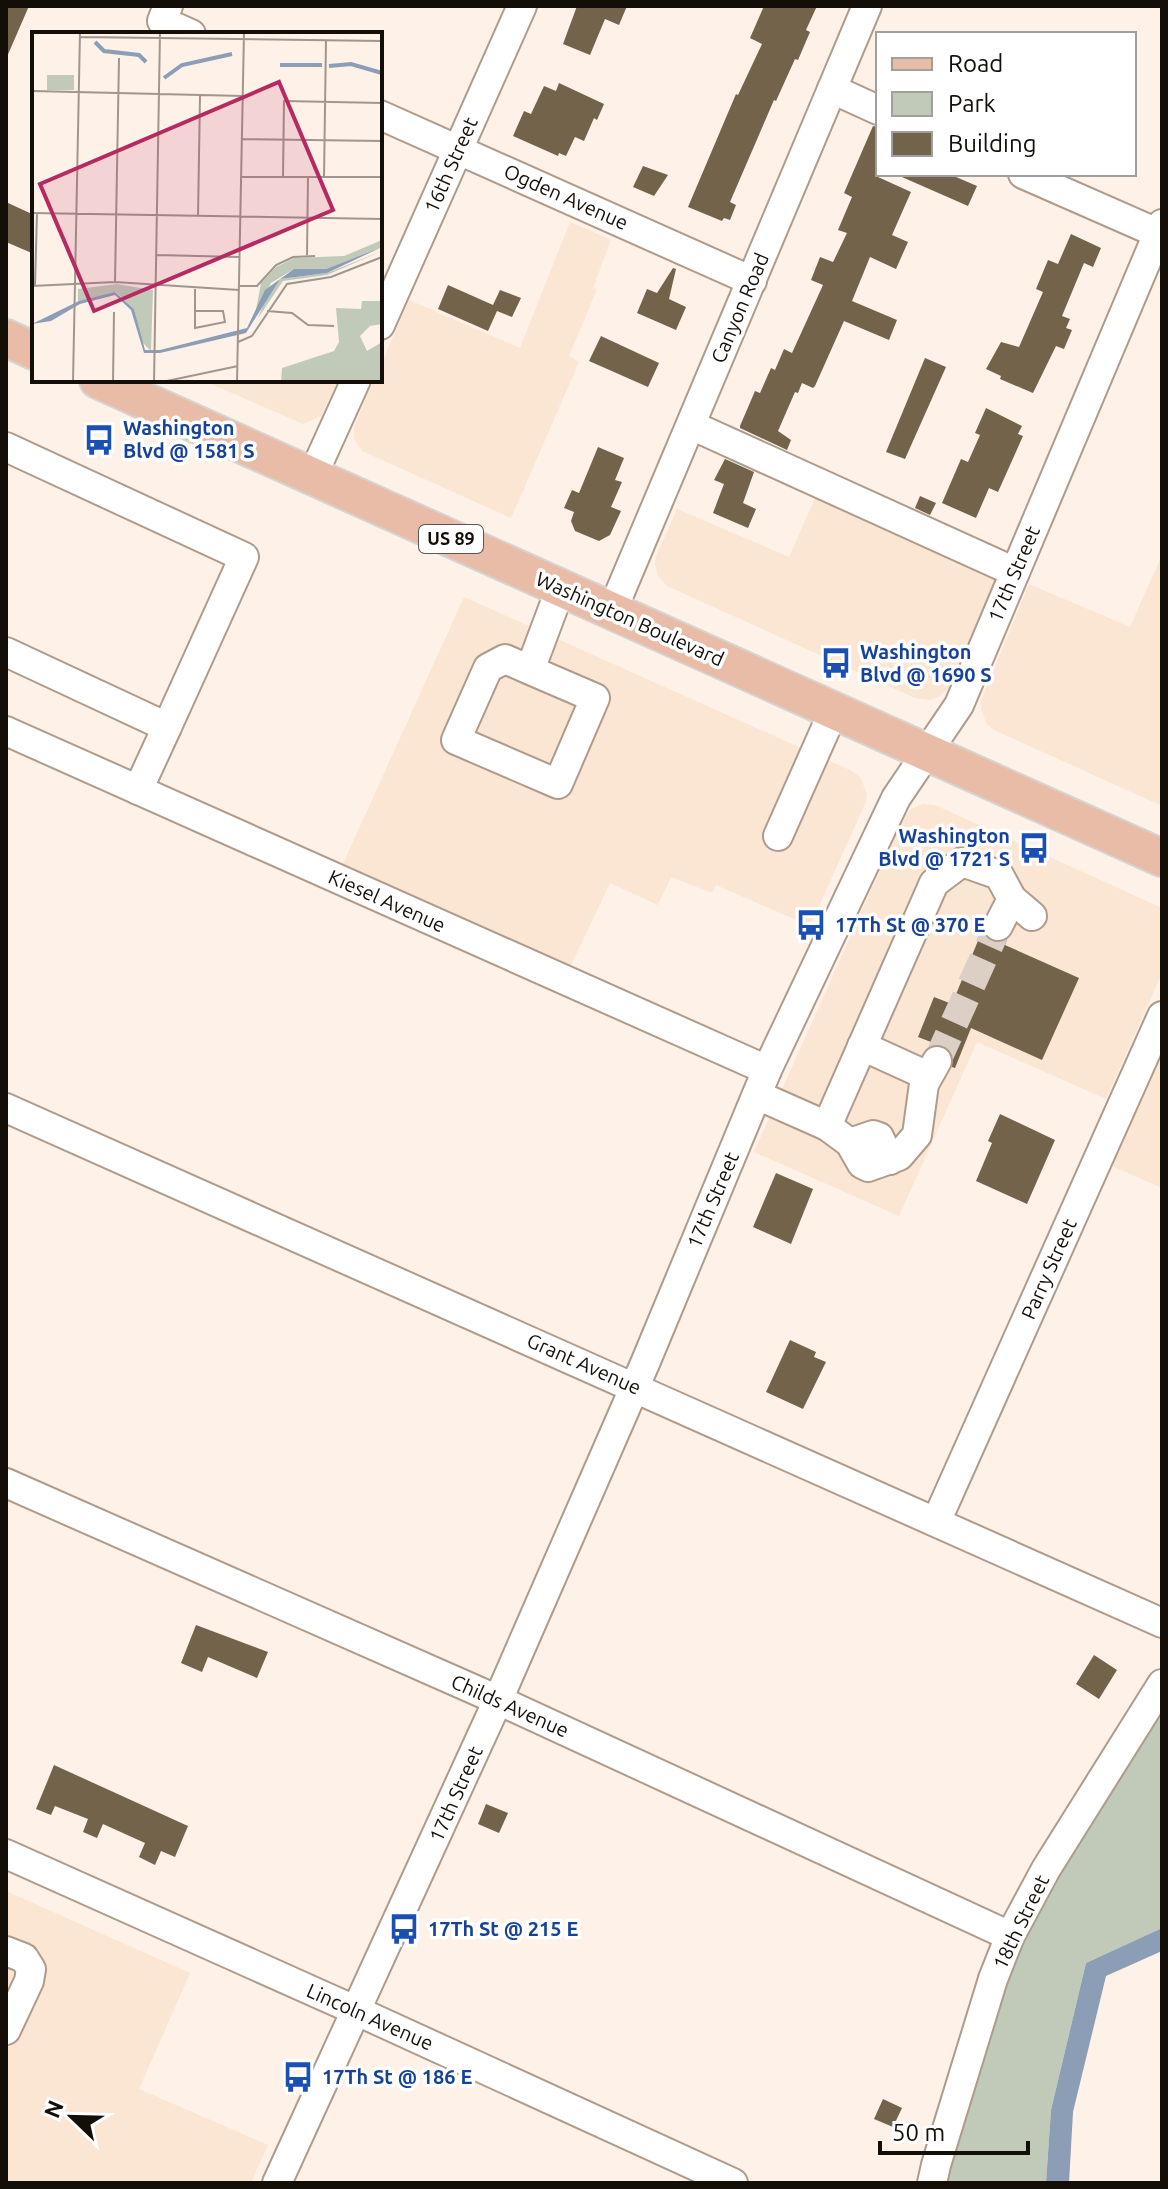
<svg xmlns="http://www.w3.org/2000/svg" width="1168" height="2189" font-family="Ubuntu,sans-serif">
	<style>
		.built { fill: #fbe5d3 }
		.green { fill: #c1cab9 }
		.water { fill: #8b9eb6 }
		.building { fill: #73634b }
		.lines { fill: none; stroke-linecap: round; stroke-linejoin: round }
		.minor-tunnel { stroke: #dbcfc6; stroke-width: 28; stroke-dasharray: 28 14; stroke-linecap: butt }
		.minor-casing { stroke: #ae9b8b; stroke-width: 32 }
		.major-casing { stroke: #d5d4d3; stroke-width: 40 }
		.minor { stroke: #fff; stroke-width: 28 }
		.major { stroke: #e9bca8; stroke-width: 36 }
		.labels { text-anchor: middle; stroke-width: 7; stroke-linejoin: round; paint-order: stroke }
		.shield { fill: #fff; stroke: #5a5652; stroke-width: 2 }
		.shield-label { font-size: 18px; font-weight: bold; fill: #140e08 }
		.street-label { font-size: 20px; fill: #140e08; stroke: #fff }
		.transit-label { font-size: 20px; font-weight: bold; fill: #164399; stroke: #fff; text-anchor: start }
		.inset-river { fill: none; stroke: #8b9eb6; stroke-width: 4 }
		.inset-road { fill: none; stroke: #a0968e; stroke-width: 2 }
		.view { fill: #b62a62; fill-opacity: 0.15; stroke: #b62a62; stroke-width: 4 }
		.inset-edge { fill: none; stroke: #140e08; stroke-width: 4 }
	</style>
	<rect width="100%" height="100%" fill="#fef1e7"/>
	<g class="built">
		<polygon points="570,222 611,240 593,288 597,289 569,356 579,362 511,518 362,451 354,438 354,427 374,380 380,380 380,367 409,300 520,348"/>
		<polygon points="202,380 338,380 321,416 303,424"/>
		<polygon points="824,478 1004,560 950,687 938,697 930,700 915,698 667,586 658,576 655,564 656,557 677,509 789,557"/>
		<polygon points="1162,555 1162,806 994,730 986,723 980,703 1029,584 1130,627"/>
		<polygon points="464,597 850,770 860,777 867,794 865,804 810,926 716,885 712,893 671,877 658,905 610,883 570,967 342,866"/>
		<polygon points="923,804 935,805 1162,908 1162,973 1106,1099 977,1042 899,1216 754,1152 903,819 911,809"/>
		<polygon points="1162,1053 1162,1188 1112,1166"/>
		<polygon points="6,1891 190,1973 139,2089 268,2145 251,2183 6,2183"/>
	</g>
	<polygon class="green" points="1162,1704 1162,1928 1086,1963 1051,2110 1046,2183 945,2183 995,2011 1029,1924"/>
	<polygon class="water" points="1162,1928 1162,1951 1106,1976 1073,2112 1069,2183 1046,2183 1051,2110 1086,1963"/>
	<g class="building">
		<polygon points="6,6 29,6 6,59"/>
		<polygon points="577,6 627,6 619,25 605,19 590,55 563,44"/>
		<polygon points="764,6 817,6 806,30 810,32 798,60 795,59 776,101 774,100 730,202 736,205 730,220 724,218 722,221 688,207 736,94 738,95 762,44 750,38"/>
		<polygon points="559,83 604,104 597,120 594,118 584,141 575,137 566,156 559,153 558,156 513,136 524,111 531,114 544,86 556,91"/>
		<polygon points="873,126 878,127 878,177 911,192 892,235 908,242 896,269 870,257 852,301 897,320 889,340 844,321 815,386 813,388 802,383 798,393 795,392 778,431 791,440 787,450 740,428 740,426 755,391 760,393 771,368 775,370 784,349 792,353 823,285 811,280 820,257 833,262 847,233 838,230 852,197 844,193"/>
		<polygon points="643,166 668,175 654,196 633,187"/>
		<polygon points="895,174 949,174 977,186 968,206"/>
		<polygon points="6,202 34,215 34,254 6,242"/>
		<polygon points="1071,234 1101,248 1093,267 1084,263 1062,316 1070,319 1066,328 1072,330 1064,349 1056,346 1033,393 1000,379 1001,376 986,369 1001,342 1019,347 1043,292 1036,289 1048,260 1058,264"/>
		<polygon points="673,268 676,269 669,299 686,307 676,330 637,313 647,289 657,293"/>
		<polygon points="448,285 493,305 500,290 521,298 512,317 497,311 488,331 438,309"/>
		<polygon points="601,336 659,363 648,387 589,361"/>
		<polygon points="925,358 946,367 905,459 886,452"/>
		<polygon points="986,408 1022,426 1018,434 1023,436 998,492 989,488 976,518 942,503 961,459 968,462 980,435 975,433"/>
		<polygon points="598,447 624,458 615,480 622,482 611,507 621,511 610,535 599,541 575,531 571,521 574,512 564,508 572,490 579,493"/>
		<polygon points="725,459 754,472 743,503 756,509 748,528 713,513 724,484 714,480"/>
		<polygon points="920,496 936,503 930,515 915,508"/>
		<polygon points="982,931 991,941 1000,943 1007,940 1005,945 1079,978 1042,1060 971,1028 955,1068 952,1067 952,1053 946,1047 938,1044 930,1046 931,1042 918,1037 934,997 952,1004"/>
		<polygon points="1000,1114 1055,1140 1027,1204 976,1181 992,1143 988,1141"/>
		<polygon points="776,1173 813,1189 791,1244 753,1227"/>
		<polygon points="790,1340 816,1352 814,1357 826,1362 803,1409 766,1392"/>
		<polygon points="196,1625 268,1652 257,1678 208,1657 202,1672 181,1663"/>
		<polygon points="1094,1655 1117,1670 1099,1699 1076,1684"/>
		<polygon points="54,1765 188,1826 175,1857 161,1851 155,1865 139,1857 145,1843 103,1824 97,1838 83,1832 88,1819 55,1806 51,1815 36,1809"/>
		<polygon points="486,1804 508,1813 499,1833 478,1824"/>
		<polygon points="883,2099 902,2108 893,2127 874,2119"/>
	</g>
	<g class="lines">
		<polyline class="minor-tunnel" points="937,1061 998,926"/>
		<defs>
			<g id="minor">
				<polyline points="168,6 162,21 191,34"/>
				<polyline points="832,89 878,110"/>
				<polyline points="380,115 752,281"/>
				<polyline points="1023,174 1162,235"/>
				<polyline points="380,325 522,6"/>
				<polyline points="691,425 1015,572"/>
				<polyline points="6,447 244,557 167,727"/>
				<polyline points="312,477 356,380"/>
				<polyline points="612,611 867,6"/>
				<polyline points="6,652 167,727 138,790"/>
				<polyline points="530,670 595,698 558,784 456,740 488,668 505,659 530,670 561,587"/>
				<polyline points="6,731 767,1070"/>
				<polyline points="778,836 834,710"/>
				<polyline points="998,926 1012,899"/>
				<polyline points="862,1046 928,1076"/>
				<polyline points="757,1095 827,1126 934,883 962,862 999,875 1012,899 1032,916"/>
				<polyline points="6,1108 1162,1623"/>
				<polyline points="827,1126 850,1143 862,1164 868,1167 899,1156 917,1135 924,1084 937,1061"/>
				<polyline points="850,1143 873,1135 879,1137 890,1160"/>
				<polyline points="6,1483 498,1700 1010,1936"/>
				<polyline points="936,1522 1162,1016"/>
				<polyline points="6,1854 357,2011 733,2183"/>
				<polyline points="6,1951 24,1958 31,1969 29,1981 6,2030"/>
				<polyline points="277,2183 498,1700 646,1361 767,1070 896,798 959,705 1162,224"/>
				<polyline points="932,2183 936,2165 993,1979 1010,1936 1046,1869 1162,1684"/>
			</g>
			<g id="major">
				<polyline points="6,338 34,351"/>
				<polyline points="98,380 1162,858"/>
			</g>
		</defs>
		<use href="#minor" class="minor-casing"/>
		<use href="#major" class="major-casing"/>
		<use href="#minor" class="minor"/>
		<use href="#major" class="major"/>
	</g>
	<defs>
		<symbol id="bus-bare" viewBox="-9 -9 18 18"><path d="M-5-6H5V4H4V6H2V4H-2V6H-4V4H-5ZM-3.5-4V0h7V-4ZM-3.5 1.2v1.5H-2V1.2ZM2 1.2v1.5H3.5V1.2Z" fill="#1a4fb4" stroke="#fff" stroke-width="2.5" paint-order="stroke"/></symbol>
	</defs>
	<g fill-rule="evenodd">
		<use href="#bus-bare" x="77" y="418" width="44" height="44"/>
		<use href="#bus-bare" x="814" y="641" width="44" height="44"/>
		<use href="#bus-bare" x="1012" y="826" width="44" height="44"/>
		<use href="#bus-bare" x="789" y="903" width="44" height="44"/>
		<use href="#bus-bare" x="382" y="1907" width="44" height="44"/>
		<use href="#bus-bare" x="276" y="2055" width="44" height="44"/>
	</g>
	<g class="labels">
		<rect class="shield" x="419" y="525" width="64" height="28" rx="6"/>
		<g class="shield-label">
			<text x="451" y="545">US 89</text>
		</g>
		<g class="street-label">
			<text transform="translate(451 165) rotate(-66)" y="7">16th Street</text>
			<text transform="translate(566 197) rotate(24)" y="7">Ogden Avenue</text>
			<text transform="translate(740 308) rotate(-67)" y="7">Canyon Road</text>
			<text transform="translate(1014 574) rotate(-67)" y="7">17th Street</text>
			<text transform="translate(630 619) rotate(24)" y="7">Washington Boulevard</text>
			<text transform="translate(387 901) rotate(24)" y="7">Kiesel Avenue</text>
			<text transform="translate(713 1200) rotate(-67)" y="7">17th Street</text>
			<text transform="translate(1049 1269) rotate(-66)" y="7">Parry Street</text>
			<text transform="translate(584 1364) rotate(24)" y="7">Grant Avenue</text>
			<text transform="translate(510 1706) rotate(24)" y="7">Childs Avenue</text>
			<text transform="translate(456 1794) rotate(-66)" y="7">17th Street</text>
			<text transform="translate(1021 1922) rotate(-64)" y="7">18th Street</text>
			<text transform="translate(370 2017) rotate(24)" y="7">Lincoln Avenue</text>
		</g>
		<g class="transit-label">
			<text x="123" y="435">Washington<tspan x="123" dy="23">Blvd @ 1581 S</tspan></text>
			<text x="860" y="659">Washington<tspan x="860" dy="23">Blvd @ 1690 S</tspan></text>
			<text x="1010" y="843" text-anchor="end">Washington<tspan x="1010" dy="23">Blvd @ 1721 S</tspan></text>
			<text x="835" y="932">17Th St @ 370 E</text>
			<text x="428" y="1936">17Th St @ 215 E</text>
			<text x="322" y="2084">17Th St @ 186 E</text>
		</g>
	</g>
	<g transform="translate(32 32)">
		<rect width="350" height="350" fill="#fef1e7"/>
		<path d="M15,43h27v15h-27zM350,208v7l-56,22h-32l-23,14 -16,32 6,-32 15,-16 18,-9 50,-2zM350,219l-55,24 -44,6 -25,37 10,-26 12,-13 47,-6zM85,252l36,6 -2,61 -9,-9 -8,-33 -18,-17 -38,10v-13zM330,269h20v23l-12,2 -10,10 7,15 15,-9v40h-101l1,-14 52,-17 5,-9 -3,-34 25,1z" fill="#c1cab9"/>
		<path d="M350,215l-55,26 -47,6 -34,54 -86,20h-16l-13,-43 -16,-15 -35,9 -29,17 -19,3 47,-23 36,-9 19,17 11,41h15l87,-22 18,-38 29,-21h32z" fill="#8b9eb6"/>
		<path class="inset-river" d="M63,10l9,9 35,4 7,7M248,33h42M297,34l22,-2 31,9M132,46l18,-13 50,-11"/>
		<path class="inset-road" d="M48,5l302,4M1,59l210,5M210,107l140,2M209,145h141M251,145l1,-76 98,2M292,145l2,-137M0,181l350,6M166,184l2,-120M125,223l82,2M275,223l1,-78M83,250l4,-224M0,254l83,-4 124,8M3,254l2,-73M207,254h18l19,-21 17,-8 22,-1M163,279h28l2,11 -30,6v-39M235,279l25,2 16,12 26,1M206,310l14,-6 35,-52 44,-7 51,-20M41,350l7,-350M81,350l1,-70M122,350l6,-350M130,350l76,-16M205,350l7,-350"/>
		<path class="view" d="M247,50l54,128 -239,101 -54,-127z"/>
		<rect width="350" height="350" class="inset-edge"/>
	</g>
	<rect width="1168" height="2189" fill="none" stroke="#140e08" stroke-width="16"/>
	<rect x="876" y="32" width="260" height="144" fill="#ffffff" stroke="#a19f9c" stroke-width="2"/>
	<rect x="892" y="58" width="40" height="12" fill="#e9bca8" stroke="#a19f9c" stroke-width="2"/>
	<text x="948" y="72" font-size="24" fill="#140e08">Road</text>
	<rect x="892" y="92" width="40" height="24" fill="#c1cab9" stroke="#a19f9c" stroke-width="2"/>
	<text x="948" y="112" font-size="24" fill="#140e08">Park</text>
	<rect x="892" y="132" width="40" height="24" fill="#73634b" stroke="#a19f9c" stroke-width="2"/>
	<text x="948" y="152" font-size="24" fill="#140e08">Building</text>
	<g transform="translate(72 2117) rotate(293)" stroke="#ffffff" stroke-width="6" paint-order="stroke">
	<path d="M0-6L14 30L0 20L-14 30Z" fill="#140e08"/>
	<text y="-12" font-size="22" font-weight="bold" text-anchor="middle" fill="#140e08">N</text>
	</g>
	<path d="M880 2141v12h148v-12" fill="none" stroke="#140e08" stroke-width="4"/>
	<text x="892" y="2141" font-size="24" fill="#140e08" stroke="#ffffff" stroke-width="6" paint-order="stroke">50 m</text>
</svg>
